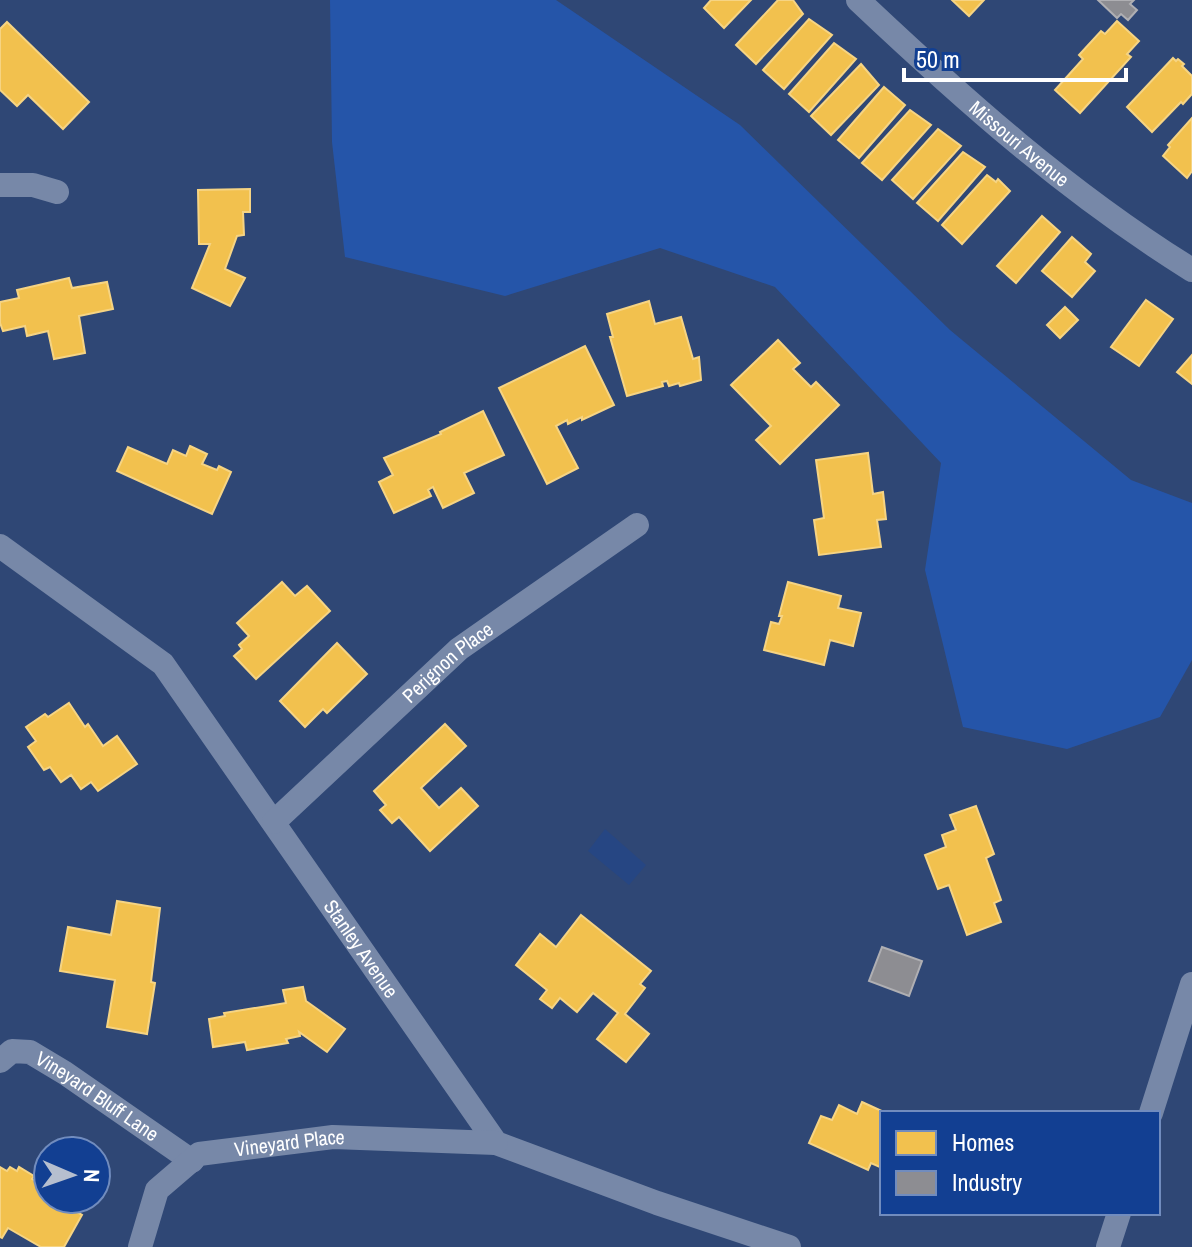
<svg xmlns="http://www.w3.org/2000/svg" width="1192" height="1247" font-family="'Archivo Narrow',sans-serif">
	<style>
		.green { fill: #2555a9 }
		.water { fill: #264683 }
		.homes { fill: #f2c14e; stroke: #f6d483; stroke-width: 2 }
		.industry { fill: #8d8d92; stroke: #afafb3; stroke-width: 2 }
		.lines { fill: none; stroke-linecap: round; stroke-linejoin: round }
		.street { stroke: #7788a8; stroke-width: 24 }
		.labels { text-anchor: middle; stroke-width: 8; stroke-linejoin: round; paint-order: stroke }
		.street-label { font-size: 20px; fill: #fff; stroke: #123f92 }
	</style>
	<rect width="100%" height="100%" fill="#2f4775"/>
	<polygon class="green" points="330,0 556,0 740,125 950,330 1131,480 1192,503 1192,660 1160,717 1067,749 963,727 925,570 941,463 775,287 660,248 505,296 345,257 332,142"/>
	<polygon class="water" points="605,829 646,865 629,885 588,851"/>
	<g class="homes">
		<polygon points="711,0 751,0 724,28 704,8"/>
		<polygon points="778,0 793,0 803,14 756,64 736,45"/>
		<polygon points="952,0 984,0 969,16"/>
		<polygon points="809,19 832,35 784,89 763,70"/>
		<polygon points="1117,21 1139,41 1127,54 1131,57 1080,113 1055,90 1083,59 1079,55 1101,31 1105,34"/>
		<polygon points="7,22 89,102 63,129 28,95 17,106 0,90 0,29"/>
		<polygon points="834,43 856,59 809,112 789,94"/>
		<polygon points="1173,58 1176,61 1178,59 1184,64 1182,66 1192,76 1192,94 1183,104 1181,102 1152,132 1127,107"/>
		<polygon points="861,64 879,85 831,135 811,116"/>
		<polygon points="884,87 905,105 859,158 838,140"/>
		<polygon points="910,110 931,125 882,180 862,163"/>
		<polygon points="1192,118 1192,171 1187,178 1163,156 1170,147 1168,145"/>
		<polygon points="938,129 961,146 913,199 892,180"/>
		<polygon points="963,152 985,167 938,221 917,203"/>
		<polygon points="987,175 996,182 998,179 1010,191 962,244 942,225"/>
		<polygon points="250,189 250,212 243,212 244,235 237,236 225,269 245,278 230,306 192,288 210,244 199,244 198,190"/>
		<polygon points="1042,216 1060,232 1016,283 997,266"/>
		<polygon points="1072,237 1091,254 1085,262 1095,271 1072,297 1042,271"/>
		<polygon points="69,278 72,288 107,282 113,309 79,316 85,353 54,359 48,331 27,336 25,326 3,331 0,323 0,302 19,298 17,290"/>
		<polygon points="1146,300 1173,319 1139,366 1111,347"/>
		<polygon points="649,301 655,324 681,317 693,359 699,357 701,380 680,386 679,383 669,386 667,381 662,382 663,386 627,396 610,337 613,337 607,314"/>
		<polygon points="1065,307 1078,320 1060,338 1047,325"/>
		<polygon points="778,340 800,363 793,369 811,387 816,382 839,405 780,464 756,440 771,426 731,385"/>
		<polygon points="585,346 614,405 582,420 582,417 568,424 567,420 556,426 578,468 547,484 499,388"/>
		<polygon points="1192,355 1192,384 1177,372"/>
		<polygon points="483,411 504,455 464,473 474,493 443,508 433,487 428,490 431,496 394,513 379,482 393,475 384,458 441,434 440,432"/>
		<polygon points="190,446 207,454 202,464 217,470 219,466 231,472 212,514 117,471 128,447 167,464 173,450 186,456"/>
		<polygon points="868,453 873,494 883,492 886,519 877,520 881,547 819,555 814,520 824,518 816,460"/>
		<polygon points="282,582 295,596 307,586 330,611 256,679 234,656 242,649 239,645 249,636 237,623"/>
		<polygon points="788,582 841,596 838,608 861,613 853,646 830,640 824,665 764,650 771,622 779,624 782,616 779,616"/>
		<polygon points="337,643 367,674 327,713 323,709 305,727 280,701"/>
		<polygon points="69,703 85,727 88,724 103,746 117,736 137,764 98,791 91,782 81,789 71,775 61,782 50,767 44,770 28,747 36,741 26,727 45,714 48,717"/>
		<polygon points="445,724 466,746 421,788 439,808 461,788 478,806 430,851 399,817 392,823 380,810 386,805 374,791"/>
		<polygon points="976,806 994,854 986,858 1001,900 994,903 1001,922 967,935 949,885 938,889 925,855 946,847 942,835 956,830 950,815"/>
		<polygon points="117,901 160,908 151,982 155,983 147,1034 107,1027 115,980 60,971 68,927 111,935"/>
		<polygon points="581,915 651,971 640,984 645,988 625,1014 649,1034 626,1062 597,1039 618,1013 593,993 577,1012 560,998 552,1008 540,999 547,990 516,965 540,934 556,947"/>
		<polygon points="303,987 306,1001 345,1029 327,1052 299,1032 300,1036 286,1039 288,1043 247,1050 245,1042 213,1047 209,1019 225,1016 224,1013 286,1003 283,990"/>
		<polygon points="862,1102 886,1113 882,1113 882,1168 871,1163 868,1170 809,1143 821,1116 832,1120 839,1105 857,1114"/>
		<polygon points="0,1167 7,1171 10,1167 17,1171 19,1167 34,1176 32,1179 48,1188 48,1199 54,1199 82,1215 64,1247 41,1247 8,1228 2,1238 0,1237"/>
	</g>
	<g class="industry">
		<polygon points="1098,0 1134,0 1130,4 1137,10 1128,20 1121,14 1117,18"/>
		<polygon points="882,947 922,961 909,996 869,981"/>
	</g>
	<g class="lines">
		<g class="street">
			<path id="s1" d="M858,0c107,101 209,192 334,270"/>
			<polyline points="0,185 33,185 57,192"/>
			<path id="s2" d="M0,546l163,118 333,479 161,60 132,44"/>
			<path id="s3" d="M274,822l185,-173 178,-124"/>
			<path id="s4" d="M0,1061l12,-10 18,1 35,21 127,88"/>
			<polyline points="1151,1113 1192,984"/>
			<path id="s5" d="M140,1247l17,-57 42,-36 134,-17 163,6"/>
			<polyline points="1108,1247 1119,1213"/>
		</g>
	</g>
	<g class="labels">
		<g class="street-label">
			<text dy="7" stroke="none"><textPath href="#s1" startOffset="216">Missouri Avenue</textPath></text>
			<text dy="7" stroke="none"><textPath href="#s3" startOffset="236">Perignon Place</textPath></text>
			<text dy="7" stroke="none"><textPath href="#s2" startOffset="548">Stanley Avenue</textPath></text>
			<text dy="7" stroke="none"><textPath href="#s4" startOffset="114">Vineyard Bluff Lane</textPath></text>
			<text dy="7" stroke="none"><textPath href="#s5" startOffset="206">Vineyard Place</textPath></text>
		</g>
	</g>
	<rect x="880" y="1111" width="280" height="104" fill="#123f92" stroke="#718cbe" stroke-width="2"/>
	<rect x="896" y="1131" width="40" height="24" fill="#f2c14e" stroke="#718cbe" stroke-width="2"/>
	<text x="952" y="1151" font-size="24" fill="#ffffff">Homes</text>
	<rect x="896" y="1171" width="40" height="24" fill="#8d8d92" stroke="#718cbe" stroke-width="2"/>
	<text x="952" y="1191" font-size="24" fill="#ffffff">Industry</text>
	<g transform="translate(72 1175) rotate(92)"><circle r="38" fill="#123f92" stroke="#718cbe" stroke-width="2"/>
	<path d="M0-6L14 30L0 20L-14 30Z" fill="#b6bfcf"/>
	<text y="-12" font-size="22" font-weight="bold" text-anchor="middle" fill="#ffffff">N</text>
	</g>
	<path d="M904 68v12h222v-12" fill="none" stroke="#ffffff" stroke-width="4"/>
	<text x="916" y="68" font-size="24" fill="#ffffff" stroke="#123f92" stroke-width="6" paint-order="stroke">50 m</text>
</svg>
